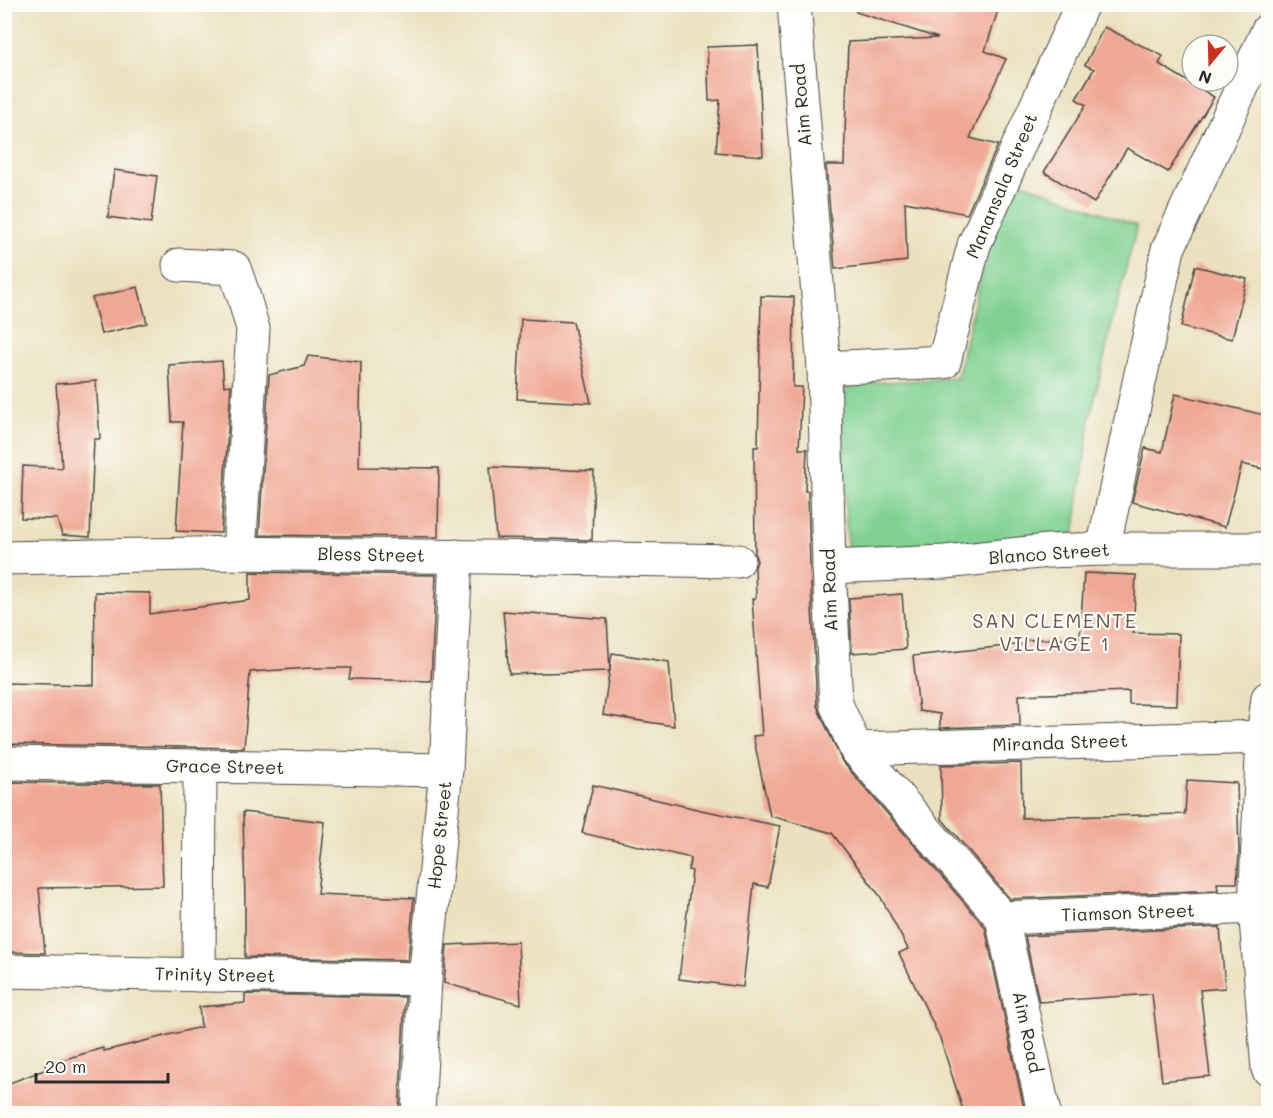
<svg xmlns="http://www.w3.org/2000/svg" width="1273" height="1118" font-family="Mali,sans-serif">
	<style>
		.green { fill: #80d192; stroke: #567e5e; stroke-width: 1.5 }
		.building { fill: #f0a894 }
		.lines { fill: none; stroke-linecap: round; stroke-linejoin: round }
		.minor-casing { stroke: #484641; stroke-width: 35 }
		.minor { stroke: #fff; stroke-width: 33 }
		.labels { text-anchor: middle; stroke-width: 4.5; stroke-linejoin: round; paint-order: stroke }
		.street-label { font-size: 18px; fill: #2b2b2b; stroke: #fdfcf7 }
		.neighbourhood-label { font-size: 20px; letter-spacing: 1.5px; fill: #705750; stroke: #fdfcf7 }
	</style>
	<rect width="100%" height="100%" fill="#fdfcf7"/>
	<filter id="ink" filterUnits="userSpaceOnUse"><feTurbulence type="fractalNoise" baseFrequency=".0167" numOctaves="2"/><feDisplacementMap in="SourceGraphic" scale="12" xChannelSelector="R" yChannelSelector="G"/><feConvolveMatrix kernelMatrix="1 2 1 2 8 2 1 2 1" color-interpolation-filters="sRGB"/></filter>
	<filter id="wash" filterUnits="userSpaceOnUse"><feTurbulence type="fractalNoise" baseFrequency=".008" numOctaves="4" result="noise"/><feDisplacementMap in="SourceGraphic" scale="24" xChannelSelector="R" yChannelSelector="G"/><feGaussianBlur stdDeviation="1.35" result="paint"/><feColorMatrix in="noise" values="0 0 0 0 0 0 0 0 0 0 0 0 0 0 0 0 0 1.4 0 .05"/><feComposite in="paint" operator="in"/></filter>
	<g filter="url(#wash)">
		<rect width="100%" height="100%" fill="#ebe1bf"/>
		<polygon class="green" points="1013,179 1137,226 1113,319 1090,419 1074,535 848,556 840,404 849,384 957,378 987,249"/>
		<g id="blocks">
			<g class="building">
				<polygon points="857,4 1000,4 985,51 1006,59 970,138 998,145 967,214 905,202 907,261 835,269 826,165 844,165 848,42 938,38 856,12"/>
				<polygon points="1104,27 1163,56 1159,64 1214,97 1168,172 1127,148 1094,203 1044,172 1086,105 1076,99 1094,69 1085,65"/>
				<polygon points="758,45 763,156 716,152 720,100 709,101 707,47"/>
				<polygon points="114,170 157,176 151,223 108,217"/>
				<polygon points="1195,266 1247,279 1232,339 1181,327"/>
				<polygon points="138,287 147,323 101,334 92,298"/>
				<polygon points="761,296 794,297 793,387 802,387 799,449 807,449 805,491 808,491 810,568 817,705 819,711 842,761 985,927 1025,1113 964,1113 940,1038 899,953 908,949 880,896 832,833 770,816 753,736 762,735 752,599 756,598 755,567 757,561 755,555 754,447 758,447"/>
				<polygon points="521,319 573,322 591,403 517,399"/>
				<polygon points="308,356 361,362 359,467 439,468 438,537 259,535 269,375 304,366"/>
				<polygon points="222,361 224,386 231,385 221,533 176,531 183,422 172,422 169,365"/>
				<polygon points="96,381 100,439 94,439 90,537 62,535 57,519 21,518 23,466 62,468 56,384"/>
				<polygon points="1175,394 1269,416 1269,443 1263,469 1242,464 1225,527 1132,502 1145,448 1162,452"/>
				<polygon points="490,467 594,471 592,540 496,538"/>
				<polygon points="250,572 436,575 431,681 349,679 351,668 310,668 250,672 244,748 4,744 4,683 94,685 95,592 150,593 150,614 250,600"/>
				<polygon points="1084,573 1136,575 1133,633 1179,634 1177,705 1129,704 1129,691 1019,695 1020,725 940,728 940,714 919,711 913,656 1025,644 1025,640 1080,638"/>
				<polygon points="902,594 906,649 852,653 849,598"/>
				<polygon points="503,611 607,619 610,671 509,674"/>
				<polygon points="612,653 669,662 674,726 603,715"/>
				<polygon points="1021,763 1022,818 1185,814 1187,780 1237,783 1239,852 1237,883 1217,883 1218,890 1010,899 942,819 941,765"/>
				<polygon points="4,782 160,784 163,886 39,888 45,953 4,952"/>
				<polygon points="593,785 701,810 780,826 768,887 754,884 743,987 679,979 692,871 688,870 691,858 582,833"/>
				<polygon points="243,812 325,822 317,894 414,898 408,960 245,957 245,902"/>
				<polygon points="1220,927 1225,988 1200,990 1210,1076 1162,1081 1152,994 1039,1002 1025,936"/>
				<polygon points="518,942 521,1004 444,983 447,945"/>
				<polygon points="245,994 405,997 399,1113 4,1113 4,1085 47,1069 45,1065 103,1048 104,1051 201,1027 199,1007 245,1003"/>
			</g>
		</g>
	</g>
	<g filter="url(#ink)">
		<use href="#blocks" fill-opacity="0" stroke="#484641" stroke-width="1.5"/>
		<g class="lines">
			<defs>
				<g id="minor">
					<polyline points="794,4 824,368 829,567 836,704 856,749 1002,918 1043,1108 1044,1114"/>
					<polyline points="179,265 234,268 243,294 253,329 239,553"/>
					<polyline points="824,368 944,362 974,245 1082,4"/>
					<polyline points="1103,549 1168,249 1268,30"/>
					<polyline points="4,558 239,553 738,561"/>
					<polyline points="829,567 945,562 1048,551 1103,549 1268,549"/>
					<polyline points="1268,698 1263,737 1255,907 1268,1069"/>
					<polyline points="856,749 1263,737"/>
					<polyline points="4,763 446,770"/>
					<polyline points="1002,918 1255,907"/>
					<polyline points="4,971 425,979"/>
					<polyline points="199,975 200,766"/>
					<polyline points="418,1114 425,979 446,770 456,556"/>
				</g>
			</defs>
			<use href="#minor" class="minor-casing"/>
			<use href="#minor" class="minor"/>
		</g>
	</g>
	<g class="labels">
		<g class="street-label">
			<text transform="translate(802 105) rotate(-95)" y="6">Aim Road</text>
			<text transform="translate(1002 186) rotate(-67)" y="6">Manansala Street</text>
			<text transform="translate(1049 554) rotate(-4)" y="6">Blanco Street</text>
			<text transform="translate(371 555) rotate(1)" y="6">Bless Street</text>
			<text transform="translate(830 590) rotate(-92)" y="6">Aim Road</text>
			<text transform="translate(1060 743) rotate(-2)" y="6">Miranda Street</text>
			<text transform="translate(225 767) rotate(1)" y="6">Grace Street</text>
			<text transform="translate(440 835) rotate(-84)" y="6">Hope Street</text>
			<text transform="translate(1128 913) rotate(-2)" y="6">Tiamson Street</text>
			<text transform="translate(215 975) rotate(1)" y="6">Trinity Street</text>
			<text transform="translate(1027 1032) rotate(78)" y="6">Aim Road</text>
		</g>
		<g class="neighbourhood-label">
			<text x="1055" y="628">SAN CLEMENTE<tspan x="1055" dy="23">VILLAGE 1</tspan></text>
		</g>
	</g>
	<rect width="1273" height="1118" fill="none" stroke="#fdfcf7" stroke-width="24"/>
	<g transform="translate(1210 63) rotate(199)"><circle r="28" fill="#fdfcf7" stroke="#a9a8a5" stroke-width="1.5"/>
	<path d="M0-4.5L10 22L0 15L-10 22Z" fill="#c8321e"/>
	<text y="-9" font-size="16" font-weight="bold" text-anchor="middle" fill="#2b2b2b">N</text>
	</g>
	<path d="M36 1073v9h132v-9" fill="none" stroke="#2b2b2b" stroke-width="3"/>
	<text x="45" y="1073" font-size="18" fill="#2b2b2b" stroke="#fdfcf7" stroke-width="4.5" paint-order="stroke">20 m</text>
</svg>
